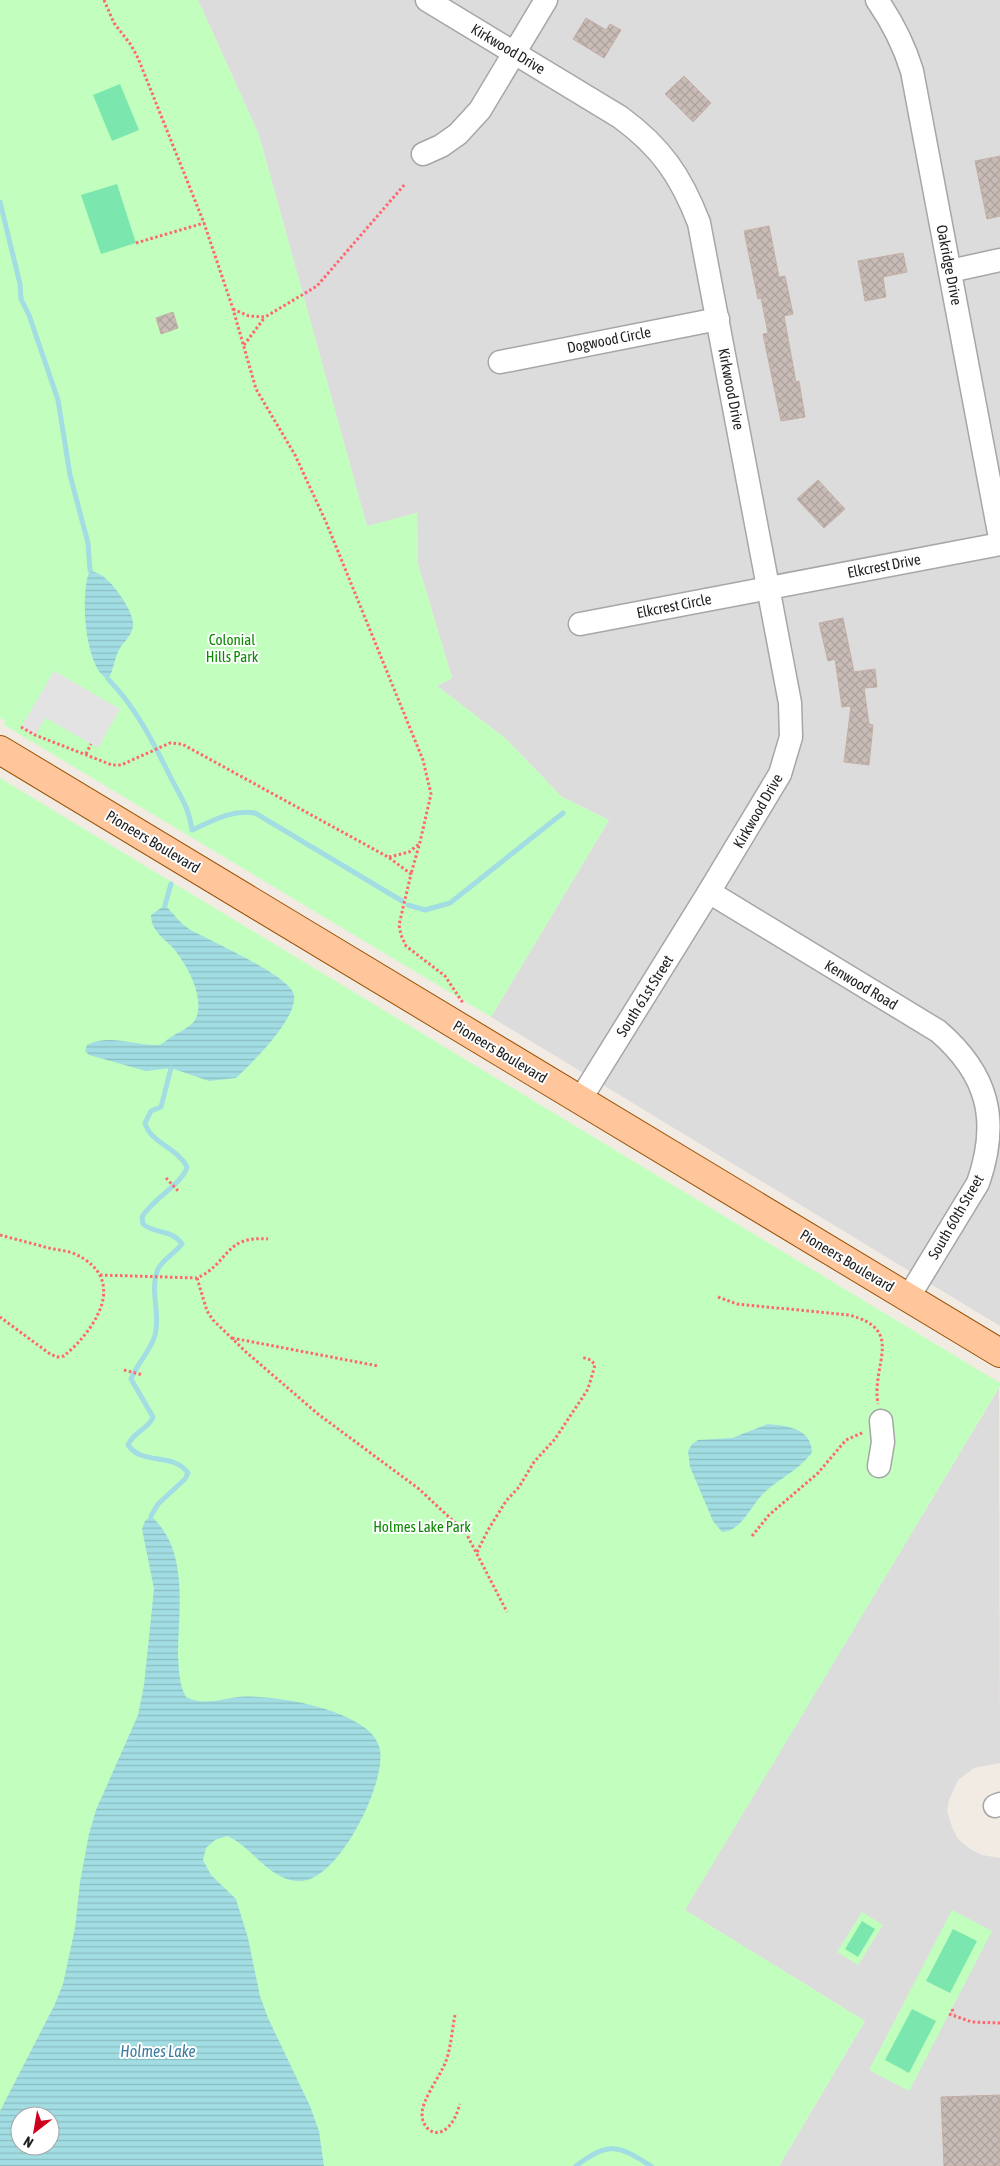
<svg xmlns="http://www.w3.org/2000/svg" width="1000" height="2166" font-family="'Asap Condensed',sans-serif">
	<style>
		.residential { fill: #dddcdc }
		.park { fill: #c2ffbe; fill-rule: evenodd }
		.pitch { fill: #7be7ae }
		.parking { fill: #e3e3e3 }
		.water { fill: url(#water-rules); fill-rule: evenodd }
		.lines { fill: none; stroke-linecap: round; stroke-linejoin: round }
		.stream { stroke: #a1dde2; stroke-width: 5 }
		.building { fill: url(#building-cross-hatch); stroke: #c4aea5 }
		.minor-casing { stroke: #a6a6a6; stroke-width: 25 }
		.major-casing { stroke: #9a5100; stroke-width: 30 }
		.path { stroke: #ff676e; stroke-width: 3; stroke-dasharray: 2.5 2.5; stroke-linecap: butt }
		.minor { stroke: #fff; stroke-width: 22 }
		.major { stroke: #ffc59b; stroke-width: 28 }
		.labels { text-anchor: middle; stroke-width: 4; stroke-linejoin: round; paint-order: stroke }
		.street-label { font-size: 15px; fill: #1f1f1f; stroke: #fff }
		.park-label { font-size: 15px; fill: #0a8901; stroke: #fff }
		.water-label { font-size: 16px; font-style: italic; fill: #3b7b9f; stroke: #fff }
	</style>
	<defs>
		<pattern id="water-rules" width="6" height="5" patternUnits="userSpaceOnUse" patternTransform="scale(1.25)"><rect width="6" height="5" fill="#a1dde2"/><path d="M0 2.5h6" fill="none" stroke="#8abdc1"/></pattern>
		<pattern id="building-cross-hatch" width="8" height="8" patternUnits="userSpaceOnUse" patternTransform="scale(1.25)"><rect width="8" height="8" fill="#c9bcb7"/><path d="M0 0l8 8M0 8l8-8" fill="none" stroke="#aca19d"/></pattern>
	</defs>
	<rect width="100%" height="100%" fill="#f1ebe4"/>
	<g class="residential">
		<polygon points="198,0 1000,0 1000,1326 491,1017 609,820 562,797 505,738 437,686 452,678 418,564 417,513 367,527 259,135"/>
		<polygon points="999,1388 1000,1763 974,1768 958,1780 949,1800 947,1811 952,1827 958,1839 970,1849 982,1855 1000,1858 1000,2166 779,2166 865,2021 684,1910"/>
	</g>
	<g class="park">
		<polygon points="0,0 198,0 259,135 367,526 417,513 418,564 452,678 437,686 505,738 562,797 609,820 491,1017 4,725 5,721 0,718"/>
		<path d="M0,778l1000,605v3l-315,524 180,111 -86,145h-779zM20,2116h30v30h-30z"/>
		<polygon points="952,1910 992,1931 909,2091 869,2070"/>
		<polygon points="862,1912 883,1925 858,1965 837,1952"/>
	</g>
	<g class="pitch">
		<polygon points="120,84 139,130 112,141 93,95"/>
		<polygon points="117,184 136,243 101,254 81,195"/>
		<polygon points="862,1921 875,1929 858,1957 845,1949"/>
		<polygon points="953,1929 977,1941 950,1993 926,1981"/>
		<polygon points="912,2009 936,2021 909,2073 885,2060"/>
	</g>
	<polygon class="parking" points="54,671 120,709 98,748 46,718 35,735 21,727"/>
	<g class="water">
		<path d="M90,570c4,2 8,3 11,5 12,7 34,38 32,51 -1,10 -10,16 -14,24 -5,9 -5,20 -11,29 -24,-11 -28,-88 -18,-109z"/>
		<path d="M165,905c8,8 14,17 24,24 19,11 102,47 105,66 4,23 -42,68 -58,83l-27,3 -38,-13 -25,3 -57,-16 -4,-4 2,-6c23,-11 44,0 68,0 7,0 8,-2 13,-6 17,-12 33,-12 30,-39 -2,-18 -13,-37 -24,-51 -10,-11 -23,-18 -23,-34z"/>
		<path d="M768,1424c19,2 43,4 44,28 -13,19 -33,26 -48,41 -13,12 -22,38 -42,39l-9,-11 -23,-54 -2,-16 4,-7 6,-4 34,-2z"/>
		<path d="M151,1516c39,35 27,94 27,140 1,14 1,29 8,41 17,9 35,2 52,0 36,-3 104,10 131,34 5,5 10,12 11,19 6,34 -42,132 -80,131 -31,0 -47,-34 -73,-45l-12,4 -9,8 -3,12 8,15 25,24 12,39 12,58 8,22 42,88 9,25 5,35h-324v-55l54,-105 9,-22 12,-56 5,-46 9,-48 7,-24 42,-95 6,-30 10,-96 -12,-60 3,-8zM20,2116h30v30h-30z"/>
	</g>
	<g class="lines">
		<g class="stream">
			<polyline points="0,202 20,284 21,299 29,315 58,400 70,475 88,543 90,570"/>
			<path d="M108,679c28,28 46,65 64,101 10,19 17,28 20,50 20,-9 40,-21 63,-17l147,88"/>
			<polyline points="165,905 171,884"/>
			<polyline points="408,905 425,910 450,903 563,813"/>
			<path d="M151,1516l7,-12 27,-25 3,-6c-14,-21 -46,-7 -60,-28 6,-14 21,-16 25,-28l-22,-38c6,-16 20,-28 24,-44 6,-21 -6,-45 3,-66 5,-10 17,-16 24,-25 -10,-15 -28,-10 -39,-20l-1,-7c11,-18 41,-34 45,-50 -9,-19 -37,-24 -42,-44l6,-12 10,-4 10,-39"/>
			<path d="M576,2166c33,-25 42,-21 75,0"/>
		</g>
	</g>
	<g class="building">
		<polygon points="586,18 606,30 610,24 621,30 604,58 573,39"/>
		<polygon points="684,76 711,103 693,122 665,94"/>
		<polygon points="1000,156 1000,216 987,219 975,161"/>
		<polygon points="769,226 779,277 785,276 793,314 784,316 796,382 799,381 805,417 781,421 763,334 768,333 761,298 758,299 744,231"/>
		<polygon points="903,253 907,272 883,277 886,297 865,301 858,261"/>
		<polygon points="173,312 178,328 161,334 156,318"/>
		<polygon points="818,480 845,509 824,528 797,499"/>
		<polygon points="843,618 854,672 875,669 877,687 864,688 869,724 873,725 869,765 844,762 851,706 842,707 835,659 828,661 819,623"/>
		<polygon points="1000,2095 1000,2166 944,2166 941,2097"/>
	</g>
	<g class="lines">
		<defs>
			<g id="minor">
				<path d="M427,0l193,117c41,30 61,59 79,106l91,480 1,34 -11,37 -71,118 -129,208"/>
				<path d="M877,0c16,23 27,45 35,71l88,467"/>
				<polyline points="423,154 441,146 458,134 480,110 546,0"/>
				<polyline points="950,271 1000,260"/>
				<polyline points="500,362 718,319"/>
				<polyline points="580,624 1000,544"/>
				<path d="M709,892l229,139c50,43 62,89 40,152l-70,115"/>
				<polyline points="879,1466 883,1442 881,1421"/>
				<polyline points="995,1806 1000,1804"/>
			</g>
			<polyline id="major" points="0,750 1000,1353"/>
		</defs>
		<use href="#minor" class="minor-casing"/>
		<use href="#major" class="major-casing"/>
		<g class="path">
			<polyline points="104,0 114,23 131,45 138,58 204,223 233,309 256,389 295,455 326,522 423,760 431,794 420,842 411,874"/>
			<polyline points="136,243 204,223"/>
			<polyline points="233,309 249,316 265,317 317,286 405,184"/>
			<polyline points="244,345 265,317"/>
			<polyline points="21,727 35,735 112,765 121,765 170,743 182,744 388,857 411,874 399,925 401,935 406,946 445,976 463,1003"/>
			<polyline points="86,754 91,744"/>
			<polyline points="389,857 409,852 419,844"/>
			<polyline points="166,1178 179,1192"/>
			<path d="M0,1235c15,4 30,8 45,12 10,3 21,3 30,7 54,25 21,75 -11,102l-7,1 -7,-3 -50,-37"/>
			<path d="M100,1275l97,3c32,-14 27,-43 71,-39"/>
			<polyline points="197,1278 207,1311 213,1320 246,1352 318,1414 419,1489 466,1533 507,1612"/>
			<path d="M718,1297l19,7 112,11c57,15 22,48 29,89"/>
			<polyline points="232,1338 378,1366"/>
			<polyline points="124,1370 143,1375"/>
			<polyline points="752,1536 769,1515 818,1473 846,1440 864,1432"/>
			<polyline points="477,1552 488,1530 506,1501 519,1487 534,1462 555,1439 588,1389 595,1365 591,1360 581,1357"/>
			<polyline points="952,2009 954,2014"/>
			<polyline points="949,2014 972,2022 1000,2023"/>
			<path d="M455,2015c-3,15 -4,32 -9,46 -6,16 -24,38 -24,53 0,14 13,25 25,14 7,-6 10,-15 13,-24"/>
		</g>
		<use href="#minor" class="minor"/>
		<use href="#major" class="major"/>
	</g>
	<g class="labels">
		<g class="street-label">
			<text transform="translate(508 49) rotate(31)" y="5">Kirkwood Drive</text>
			<text transform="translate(949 265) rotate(79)" y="5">Oakridge Drive</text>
			<text transform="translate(609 340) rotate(-11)" y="5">Dogwood Circle</text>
			<text transform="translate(731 389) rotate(79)" y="5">Kirkwood Drive</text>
			<text transform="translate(884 566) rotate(-11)" y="5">Elkcrest Drive</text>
			<text transform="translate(674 606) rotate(-11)" y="5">Elkcrest Circle</text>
			<text transform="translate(758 811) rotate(-60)" y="5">Kirkwood Drive</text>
			<text transform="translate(153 842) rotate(31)" y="5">Pioneers Boulevard</text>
			<text transform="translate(861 985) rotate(31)" y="5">Kenwood Road</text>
			<text transform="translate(645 996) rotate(-58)" y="5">South 61st Street</text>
			<text transform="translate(500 1052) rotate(31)" y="5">Pioneers Boulevard</text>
			<text transform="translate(956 1217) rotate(-60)" y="5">South 60th Street</text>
			<text transform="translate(847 1261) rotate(31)" y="5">Pioneers Boulevard</text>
		</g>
		<g class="park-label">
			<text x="232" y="645">Colonial<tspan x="232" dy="17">Hills Park</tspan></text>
			<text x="422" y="1532">Holmes Lake Park</text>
		</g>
		<g class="water-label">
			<text x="158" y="2057">Holmes Lake</text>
		</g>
	</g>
	<g transform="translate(35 2131) rotate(211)"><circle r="24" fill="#ffffff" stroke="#a5a5a5"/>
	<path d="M0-4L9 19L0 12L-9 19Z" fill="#ce001e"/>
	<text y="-8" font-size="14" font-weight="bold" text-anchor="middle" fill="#1f1f1f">N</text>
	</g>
</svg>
